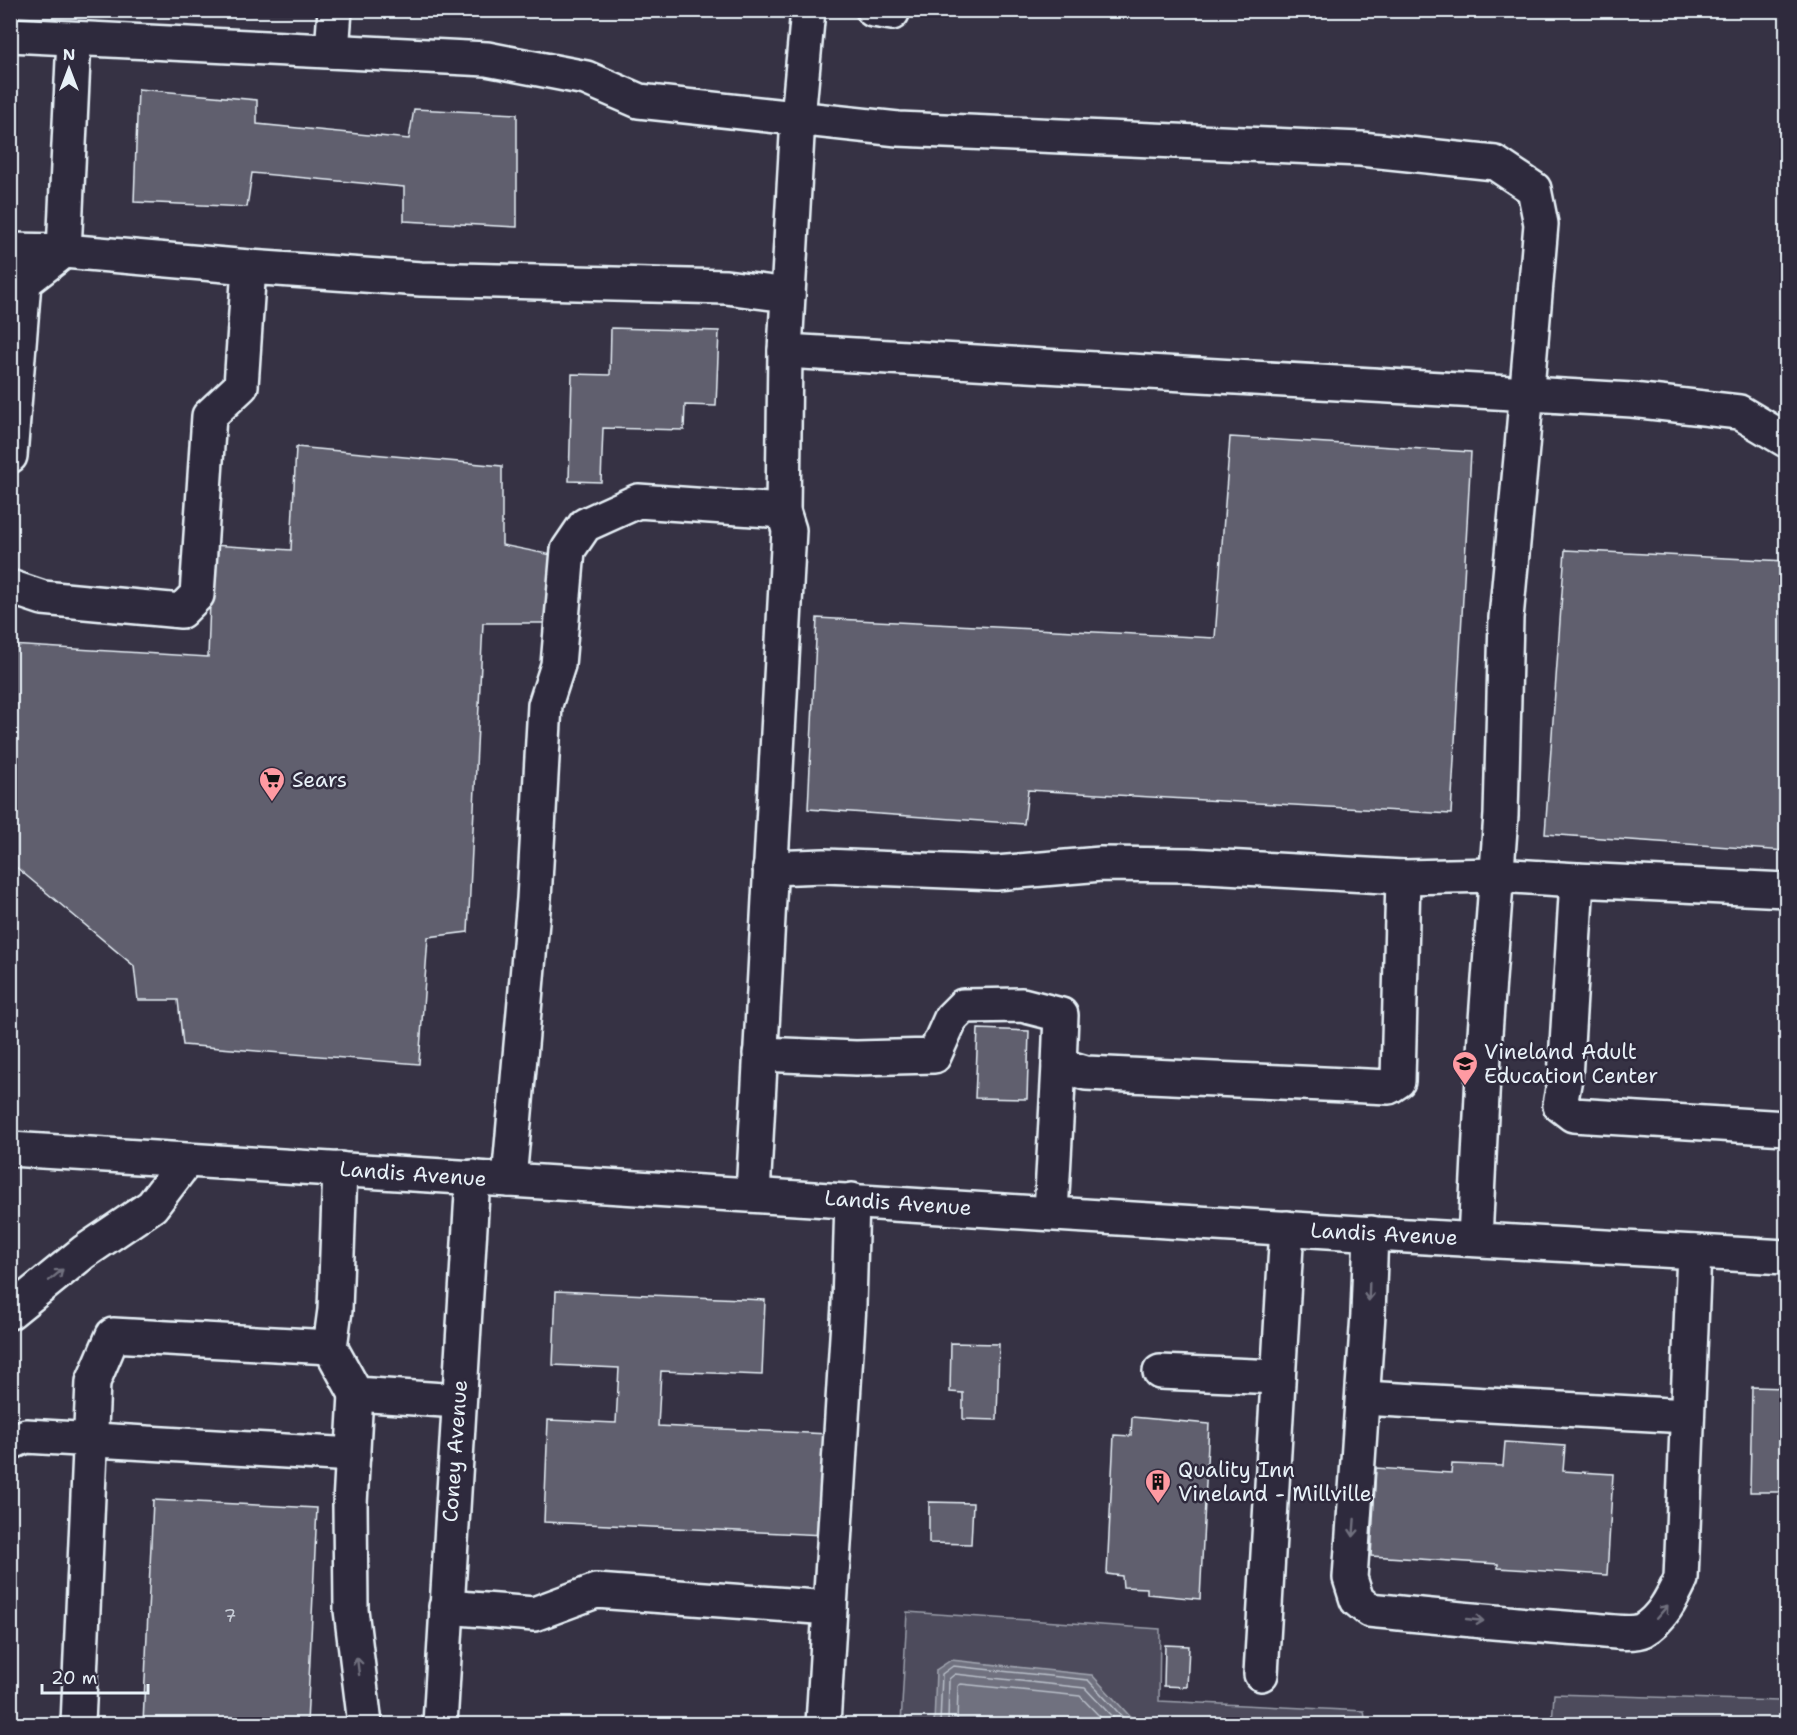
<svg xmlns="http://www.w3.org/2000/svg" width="1797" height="1735" font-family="'Shantell Sans',sans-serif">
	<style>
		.green { fill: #4d4b5c; stroke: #9a9eaa; stroke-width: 1.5 }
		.water { fill: #70717f; stroke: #a0a4af; stroke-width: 1.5 }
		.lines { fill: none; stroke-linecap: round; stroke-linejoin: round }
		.shore { stroke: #b8bec8; stroke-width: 1.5 }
		.building { fill: #605e6e; stroke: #e8f1f8; stroke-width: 1.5 }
		.minor-casing { stroke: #e8f1f8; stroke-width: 38 }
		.major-casing { stroke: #e8f1f8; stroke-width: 38 }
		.minor { stroke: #2f2a3d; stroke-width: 33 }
		.major { stroke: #2f2a3d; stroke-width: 33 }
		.oneway { stroke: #70707e }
		.labels { text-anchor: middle; stroke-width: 5; stroke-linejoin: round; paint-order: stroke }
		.number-label { font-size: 18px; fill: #c6ccd6 }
		.poi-label { font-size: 21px; fill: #e8f1f8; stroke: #2f2a3d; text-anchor: start }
		.street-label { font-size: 21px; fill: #e8f1f8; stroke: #2f2a3d }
	</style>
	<rect width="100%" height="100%" fill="#363244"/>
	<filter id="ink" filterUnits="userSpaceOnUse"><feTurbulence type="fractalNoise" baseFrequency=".0167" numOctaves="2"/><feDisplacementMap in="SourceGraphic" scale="12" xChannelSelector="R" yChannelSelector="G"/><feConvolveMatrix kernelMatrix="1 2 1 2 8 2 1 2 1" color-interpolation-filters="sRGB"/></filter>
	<g filter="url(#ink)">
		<g class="green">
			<polygon points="907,1612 1160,1629 1159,1701 1364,1711 1366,1724 901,1724"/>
			<polygon points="1554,1694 1779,1701 1786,1703 1786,1724 1552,1724"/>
		</g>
		<polygon class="water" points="951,1660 1092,1675 1137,1724 934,1724 936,1670"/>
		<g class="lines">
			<g class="shore">
				<polyline points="940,1724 942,1674 953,1666 1088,1680 1129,1724"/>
				<polyline points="948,1724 949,1679 955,1674 1085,1688 1119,1724"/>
				<polyline points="957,1724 958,1686 961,1684 1080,1696 1107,1724"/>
			</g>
		</g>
		<g class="building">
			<polygon points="138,89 257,100 257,124 409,139 414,109 517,114 517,227 404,221 404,187 252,173 247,207 134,202"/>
			<polygon points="611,328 719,331 716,406 685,405 684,430 603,428 601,482 569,481 572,374 610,375"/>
			<polygon points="1230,437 1471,452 1451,814 1028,790 1024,824 808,809 817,618 1215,638"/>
			<polygon points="296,447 502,466 502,545 552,555 547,623 483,623 468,932 428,937 419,1064 183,1045 178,1000 138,1000 134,966 10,862 10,645 208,657 212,545 291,550"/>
			<polygon points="1565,550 1786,561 1786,851 1545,834"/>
			<polygon points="978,1029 1029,1031 1027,1099 975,1098"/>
			<polygon points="556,1291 765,1300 762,1375 661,1371 658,1426 829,1434 824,1535 544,1522 548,1420 616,1423 619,1368 553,1365"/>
			<polygon points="951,1343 999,1344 997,1420 963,1419 963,1393 950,1392"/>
			<polygon points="1752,1387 1786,1388 1786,1492 1750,1492"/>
			<polygon points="1132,1417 1209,1424 1200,1599 1147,1594 1147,1588 1123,1587 1122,1576 1107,1574 1114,1435 1131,1436"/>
			<polygon points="1505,1442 1565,1446 1563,1471 1613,1474 1607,1575 1498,1568 1498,1564 1371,1556 1376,1468 1451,1473 1452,1464 1503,1466"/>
			<polygon points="153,1500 317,1508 307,1724 143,1724"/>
			<polygon points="929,1502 973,1503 971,1544 929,1543"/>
			<polygon points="1165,1645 1189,1646 1187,1687 1164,1686"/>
		</g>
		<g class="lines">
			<defs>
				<g id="minor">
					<polyline points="873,10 892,13 892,10"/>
					<polyline points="10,35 487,59 586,78 639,101 898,129 1361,149 1495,163 1534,189 1541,224 1522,447 1506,618 1501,815 1485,1034 1475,1239"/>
					<polyline points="332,51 335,10"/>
					<polyline points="10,250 64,251 249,267"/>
					<polyline points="788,295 798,118 808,10"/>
					<polyline points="785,351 1632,400 1739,412 1786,440"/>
					<polyline points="10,456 24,282 64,251 74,39"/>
					<polyline points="10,587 43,598 181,611 197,595 209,416 241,386 249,267 421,279 726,287 788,295 785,351 783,511 789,530 753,1194"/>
					<polyline points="770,868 824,866 996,873 1101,864 1188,865 1403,877 1496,875 1577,880"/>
					<polyline points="1786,890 1577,880 1565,1078 1560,1105 1573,1115 1786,1128"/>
					<polyline points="760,1054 856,1058 934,1056 951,1018 963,1006 1022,1005 1061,1015 1059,1065 1086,1073 1389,1087 1398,1081 1403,877"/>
					<polyline points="509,1180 534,899 545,705 558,665 568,550 585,525 638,501 783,511"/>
					<polyline points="1051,1213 1059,1065"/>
					<path d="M1371,1233l-3,81 -18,264 7,22 12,10c74,7 149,15 224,20 12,1 40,5 50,0 19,-11 29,-32 38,-51l13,-327"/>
					<polyline points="330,1347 335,1310 340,1169"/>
					<polyline points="1160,1372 1278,1377"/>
					<polyline points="356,1394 350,1504 351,1610 365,1724"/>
					<polyline points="1363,1398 1687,1416"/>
					<polyline points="10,1443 26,1436 353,1455"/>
					<polyline points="446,1607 534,1614 596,1591 830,1608 849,1305 852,1200"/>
					<polyline points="1261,1674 1287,1228"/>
					<polyline points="78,1724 93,1382 113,1335 330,1347 356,1394 458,1401"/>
					<polyline points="440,1724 473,1177"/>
					<polyline points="823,1724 830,1608"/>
				</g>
				<g id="major">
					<polyline points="10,1149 1408,1236 1786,1257"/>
					<polyline points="10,1312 84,1252 152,1206 186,1161"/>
				</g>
			</defs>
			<use href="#minor" class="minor-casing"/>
			<use href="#major" class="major-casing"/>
			<use href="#minor" class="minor"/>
			<use href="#major" class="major"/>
		</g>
		<defs><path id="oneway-shaft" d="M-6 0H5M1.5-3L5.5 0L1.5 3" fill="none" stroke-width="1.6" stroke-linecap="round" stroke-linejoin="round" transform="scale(1.5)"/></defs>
		<g class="oneway">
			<use href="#oneway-shaft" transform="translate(56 1275) rotate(-39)"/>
			<use href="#oneway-shaft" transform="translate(1369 1292) rotate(92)"/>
			<use href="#oneway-shaft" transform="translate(1354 1528) rotate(94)"/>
			<use href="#oneway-shaft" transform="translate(1662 1612) rotate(-49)"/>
			<use href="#oneway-shaft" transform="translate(1475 1620) rotate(6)"/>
			<use href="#oneway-shaft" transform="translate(358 1666) rotate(-97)"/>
		</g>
	</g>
	<defs>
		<symbol id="supermarket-pin" viewBox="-11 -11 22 30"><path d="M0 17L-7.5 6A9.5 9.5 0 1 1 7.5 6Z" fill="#ff9aa2" stroke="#2f2a3d"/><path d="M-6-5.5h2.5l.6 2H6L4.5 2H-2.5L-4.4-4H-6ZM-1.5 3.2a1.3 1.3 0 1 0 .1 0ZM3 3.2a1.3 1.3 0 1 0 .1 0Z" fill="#111"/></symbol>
		<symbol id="school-pin" viewBox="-11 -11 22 30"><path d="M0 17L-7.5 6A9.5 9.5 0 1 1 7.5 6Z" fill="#ff9aa2" stroke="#2f2a3d"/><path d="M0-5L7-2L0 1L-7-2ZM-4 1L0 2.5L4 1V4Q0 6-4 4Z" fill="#111"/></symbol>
		<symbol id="building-pin" viewBox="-11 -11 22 30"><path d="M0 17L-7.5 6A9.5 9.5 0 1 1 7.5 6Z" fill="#ff9aa2" stroke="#2f2a3d"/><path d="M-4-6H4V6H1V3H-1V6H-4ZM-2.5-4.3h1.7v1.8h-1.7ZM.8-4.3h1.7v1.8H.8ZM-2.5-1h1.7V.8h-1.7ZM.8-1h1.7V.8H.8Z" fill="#111"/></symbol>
	</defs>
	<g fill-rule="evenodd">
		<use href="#supermarket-pin" x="257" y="765" width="30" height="40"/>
		<use href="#school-pin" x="1450" y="1049" width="30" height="40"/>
		<use href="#building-pin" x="1143" y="1467" width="30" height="40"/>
	</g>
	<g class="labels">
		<g class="number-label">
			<text x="230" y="1622">7</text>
		</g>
		<g class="poi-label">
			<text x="292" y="787">Sears</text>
			<text x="1484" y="1059">Vineland Adult<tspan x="1484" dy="24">Education Center</tspan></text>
			<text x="1178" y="1477">Quality Inn<tspan x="1178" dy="24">Vineland - Millville</tspan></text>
		</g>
		<g class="street-label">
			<text transform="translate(413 1174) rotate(4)" y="7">Landis Avenue</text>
			<text transform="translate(898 1203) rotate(4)" y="7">Landis Avenue</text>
			<text transform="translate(1384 1234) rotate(3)" y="7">Landis Avenue</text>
			<text transform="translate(455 1451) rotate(-86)" y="7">Coney Avenue</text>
		</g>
	</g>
	<rect width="1797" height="1735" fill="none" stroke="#2f2a3d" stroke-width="36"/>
	<rect x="18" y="18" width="1761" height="1699" fill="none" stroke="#e8f1f8" stroke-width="2" filter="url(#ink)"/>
	<g transform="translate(69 69)" stroke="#2f2a3d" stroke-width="4.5" paint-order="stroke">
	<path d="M0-4.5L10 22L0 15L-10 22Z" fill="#e8f1f8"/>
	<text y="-9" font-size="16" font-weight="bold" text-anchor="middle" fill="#e8f1f8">N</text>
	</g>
	<path d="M42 1684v9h106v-9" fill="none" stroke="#e8f1f8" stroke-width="3"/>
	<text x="51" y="1684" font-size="18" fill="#e8f1f8" stroke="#2f2a3d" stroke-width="4.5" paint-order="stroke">20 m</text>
</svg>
